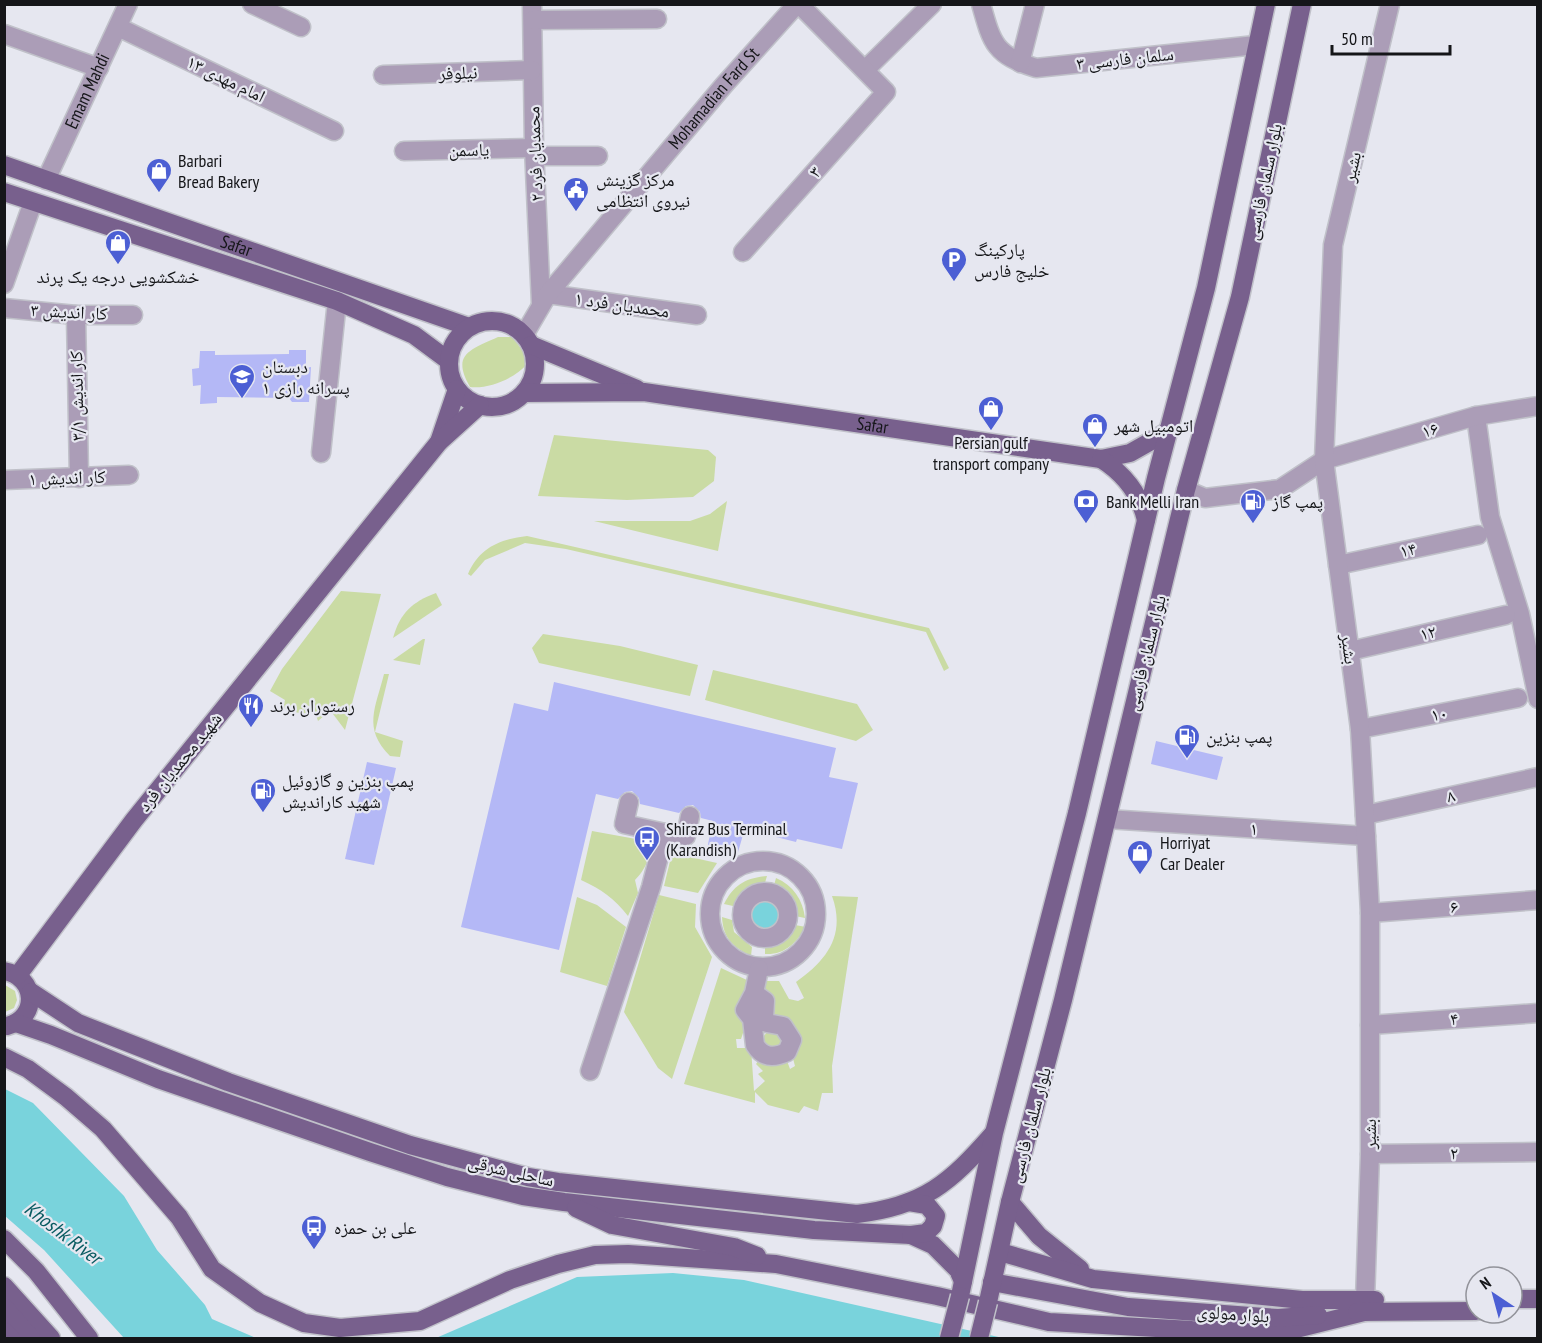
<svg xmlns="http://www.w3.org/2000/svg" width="1542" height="1343" font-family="'PT Sans Narrow','Noto Naskh Arabic',sans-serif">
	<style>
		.green { fill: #cadba4 }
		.water { fill: #79d3dc }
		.building { fill: #b4b8f6 }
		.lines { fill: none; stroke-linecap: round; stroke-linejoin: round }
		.minor-casing { stroke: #c0c1c9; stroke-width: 21 }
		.major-casing { stroke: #c0c1c9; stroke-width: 21 }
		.minor { stroke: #ab9db7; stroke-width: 18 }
		.major { stroke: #78608d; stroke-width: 18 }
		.major-bridge-casing { stroke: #c0c1c9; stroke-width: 21; stroke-linecap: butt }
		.major-bridge { stroke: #78608d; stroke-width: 18 }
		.labels { text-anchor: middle; stroke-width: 4.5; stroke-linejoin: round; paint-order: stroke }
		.street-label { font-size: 18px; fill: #151619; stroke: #e6e7f0 }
		.poi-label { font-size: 18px; fill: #151619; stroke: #e6e7f0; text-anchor: start }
		.water-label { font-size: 20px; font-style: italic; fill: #095b61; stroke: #e6e7f0 }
	</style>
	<rect width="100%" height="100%" fill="#e6e7f0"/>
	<g class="green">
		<path d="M498,337h14l11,14 4,13c-13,15 -38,25 -57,23 -19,-33 0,-37 28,-50z"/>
		<polygon points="554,435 708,450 716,457 714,481 693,497 627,500 538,496"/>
		<polygon points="727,501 718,551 594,521 690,521 710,514"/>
		<path d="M527,536l402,92 20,40 -5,3 -18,-39 -360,-83 -41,-6 -40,17 -14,16 -3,-2c11,-26 32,-35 59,-38z"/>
		<polygon points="341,591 381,594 345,730 333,714 326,714 318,721 316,715 311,712 302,714 283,708 285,700 270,691 282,669"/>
		<path d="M436,593l6,12 -49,33c7,-25 19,-36 43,-45z"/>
		<polygon points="543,634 620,646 698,665 690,696 539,663 532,648"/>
		<polygon points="423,639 425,639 420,665 393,660"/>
		<polygon points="713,670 857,704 873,730 856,741 705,700"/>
		<path d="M384,674h5l-14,58 28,9 -3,16 -10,-1c-28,-28 -14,-49 -6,-82z"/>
		<path d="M592,831l55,10c6,14 -2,29 -12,39l3,13 -10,23c-13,-17 -27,-27 -47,-36z"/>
		<polygon points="672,853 717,863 698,893 664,886"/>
		<path d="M767,876l-3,10 -16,5 -15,15 -9,-2c10,-19 21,-26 43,-28z"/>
		<path d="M776,878c17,7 27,22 29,40l-10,-2 -5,-13 -17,-14z"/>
		<polygon points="659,895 696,904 695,927 712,957 672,1079 658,1068 624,1012"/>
		<path d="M832,896l26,1 -26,169 1,27h-11l-4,18 -14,-5 -5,7 -31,-8 -13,-13v11l-71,-19 37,-116 28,13v53l-6,-1 -2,6h-5l1,9h14l3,43 11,-10 -7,-7 5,-3 -7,-7 5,-7 25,1 4,11 5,-3c-6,-31 -36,-52 -34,-85h18l10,18 9,2 6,-3 -8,-16c31,-22 50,-47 36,-86z"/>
		<polygon points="577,897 597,905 626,927 607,986 560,972"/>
		<path d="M722,917l10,3 2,12 18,15 -1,9c-18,-9 -28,-18 -29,-39z"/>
		<path d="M795,925l11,2c-10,16 -21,28 -41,27v-10c15,4 23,-8 30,-19z"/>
		<polygon points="5,985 15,991 17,1000 14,1008 5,1012"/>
		<polygon points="777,1029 786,1046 765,1050 762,1038 769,1030"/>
	</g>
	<g class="water">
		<circle cx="765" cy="916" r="16"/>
		<polygon points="5,1089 33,1103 124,1196 157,1250 205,1305 212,1319 256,1338 124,1338 44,1250 5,1216"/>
		<polygon points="673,1273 744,1280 1003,1338 436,1338 577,1277"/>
	</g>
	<g class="building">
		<polygon points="289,350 306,350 306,368 311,367 309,402 292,402 289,398 217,397 217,403 200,404 201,385 193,386 192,369 199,368 200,351 215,351 215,355 289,354"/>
		<polygon points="554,682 836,748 829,777 858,783 842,849 797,839 796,842 768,835 745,828 736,859 712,852 708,844 713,821 701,818 700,812 693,805 686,806 679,813 640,804 639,798 632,791 625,792 618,799 596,794 559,950 461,927 514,703 548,711"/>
		<polygon points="1156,741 1223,757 1217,780 1151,764"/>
		<polygon points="367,762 396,768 374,865 345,859"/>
	</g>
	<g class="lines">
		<defs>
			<g id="minor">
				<polyline points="252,4 301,27"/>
				<polyline points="532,4 534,148 541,303"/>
				<path d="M981,4c11,40 14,51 55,64l220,-23"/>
				<polyline points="533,20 657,19"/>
				<polyline points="118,27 334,131"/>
				<polyline points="4,34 99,68"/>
				<polyline points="1020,63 1035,4"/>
				<polyline points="866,69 932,4"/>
				<polyline points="383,75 532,70"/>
				<polyline points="404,151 534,148"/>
				<polyline points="535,156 598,156"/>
				<path id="s1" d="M46,180l82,-176"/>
				<polyline points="743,252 886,92 799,4"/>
				<polyline points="4,284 33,202"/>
				<polyline points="548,294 697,315"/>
				<polyline points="4,308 76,315 133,315"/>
				<polyline points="76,315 79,478"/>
				<path id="s2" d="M524,335l24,-41 176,-209 73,-81"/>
				<polyline points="1476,416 1490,517 1520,614 1538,699"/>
				<polyline points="321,453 337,301"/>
				<polyline points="4,480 129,475"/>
				<polyline points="1186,490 1205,498 1280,489 1324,460 1476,416 1538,406"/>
				<polyline points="1338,565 1478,535"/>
				<polyline points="1350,651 1506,615"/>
				<polyline points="1360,729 1518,698"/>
				<polyline points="629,802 624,824 665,833"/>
				<polyline points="1365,815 1538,777"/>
				<polyline points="1107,819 1366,836"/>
				<circle cx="763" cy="914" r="53"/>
				<circle cx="765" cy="915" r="23"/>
				<polyline points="1370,913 1538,900"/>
				<path d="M754,993l-9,17 7,9 3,26c8,13 19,13 32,7l5,-12 -9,-14 -16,-3 -3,-4 1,-18 -11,-8 5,-24"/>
				<polyline points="1370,1025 1538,1013"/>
				<polyline points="590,1071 651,887 665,833 686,836 690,816"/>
				<polyline points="1370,1154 1538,1152"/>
				<polyline points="1365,1300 1370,1154 1370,913 1366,836 1360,729 1324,460 1333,245 1390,4"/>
			</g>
			<g id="major">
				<path id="s3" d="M4,165l465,162"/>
				<polyline points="4,192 337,301 414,335 449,361"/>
				<circle cx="492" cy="364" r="43"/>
				<polyline points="531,345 637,389"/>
				<path id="s4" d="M524,393l120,-1 457,67 29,-6 39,-22"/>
				<polyline points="439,442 457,389"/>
				<path d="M1101,459c22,14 39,35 45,61"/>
				<path d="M4,971c33,6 35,47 3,55"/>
				<polyline points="18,975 134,820 439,442 480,405"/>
				<path d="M31,992l47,31 150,59 182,63 118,32 30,5 299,32c67,-8 93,-31 136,-80"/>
				<polyline points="16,1023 51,1035 158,1079 370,1152 447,1177 523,1196 564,1202 814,1230 911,1235 933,1245 958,1270 963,1281"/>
				<polyline points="4,1057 28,1069 66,1097 103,1129 179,1217 212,1269 260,1303 304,1323 340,1328 420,1321 510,1280 558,1264 595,1255 628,1254 776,1264 937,1296 1049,1322 1192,1330 1288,1331 1368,1311"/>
				<polyline points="909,1202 927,1205 936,1216 933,1226 926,1233 911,1235"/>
				<polyline points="1010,1202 1039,1236 1080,1269"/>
				<polyline points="576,1208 612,1225 734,1247 757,1256"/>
				<polyline points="4,1239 36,1271 89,1338"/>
				<polyline points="1000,1252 1093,1279 1302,1300 1375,1300"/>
				<polyline points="992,1282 1128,1307 1278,1318 1318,1315"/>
				<polyline points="4,1286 51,1338"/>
				<polyline points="960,1296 994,1133 1077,813 1156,478 1206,288 1266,4"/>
				<polyline points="1512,1299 1538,1299"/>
				<polyline points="988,1302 1010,1202 1063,1000 1186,490 1240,297 1302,4"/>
				<polyline points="4,1307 31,1338"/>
				<polyline points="1357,1312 1476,1311"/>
				<polyline points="4,1331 11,1338"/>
			</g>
		</defs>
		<use href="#minor" class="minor-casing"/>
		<use href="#major" class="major-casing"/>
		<use href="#minor" class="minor"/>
		<use href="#major" class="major"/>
		<defs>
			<g id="major-bridge">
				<polyline points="949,1338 960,1296"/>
				<polyline points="979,1338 988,1302"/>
			</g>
		</defs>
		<use href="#major-bridge" class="major-bridge-casing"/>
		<use href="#major-bridge" class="major-bridge"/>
	</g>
	<defs>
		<symbol id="shop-pin" viewBox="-11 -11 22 30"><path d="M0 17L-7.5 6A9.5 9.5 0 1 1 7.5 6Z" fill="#4c5fd4" stroke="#e6e7f0"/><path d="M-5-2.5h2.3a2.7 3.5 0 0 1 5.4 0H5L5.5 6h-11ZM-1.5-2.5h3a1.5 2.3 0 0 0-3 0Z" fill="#fff"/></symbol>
		<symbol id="civic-pin" viewBox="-11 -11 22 30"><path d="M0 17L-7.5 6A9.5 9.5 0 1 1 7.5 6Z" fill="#4c5fd4" stroke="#e6e7f0"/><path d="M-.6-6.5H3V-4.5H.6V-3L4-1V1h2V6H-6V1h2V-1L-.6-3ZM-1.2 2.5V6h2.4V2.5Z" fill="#fff"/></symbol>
		<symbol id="parking-pin" viewBox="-11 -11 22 30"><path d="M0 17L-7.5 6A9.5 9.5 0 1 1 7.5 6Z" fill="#4c5fd4" stroke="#e6e7f0"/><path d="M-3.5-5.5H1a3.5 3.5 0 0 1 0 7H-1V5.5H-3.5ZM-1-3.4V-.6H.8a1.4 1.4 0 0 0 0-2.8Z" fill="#fff"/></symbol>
		<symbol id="school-pin" viewBox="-11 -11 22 30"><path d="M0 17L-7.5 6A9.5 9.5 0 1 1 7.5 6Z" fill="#4c5fd4" stroke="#e6e7f0"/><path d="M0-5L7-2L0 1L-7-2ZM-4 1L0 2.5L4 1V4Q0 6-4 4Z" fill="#fff"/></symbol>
		<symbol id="bank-pin" viewBox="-11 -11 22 30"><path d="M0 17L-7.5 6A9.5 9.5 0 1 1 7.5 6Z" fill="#4c5fd4" stroke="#e6e7f0"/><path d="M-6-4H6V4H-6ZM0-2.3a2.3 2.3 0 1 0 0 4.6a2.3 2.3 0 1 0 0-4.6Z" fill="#fff"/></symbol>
		<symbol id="fuel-pin" viewBox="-11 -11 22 30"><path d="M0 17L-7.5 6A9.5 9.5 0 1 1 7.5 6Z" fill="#4c5fd4" stroke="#e6e7f0"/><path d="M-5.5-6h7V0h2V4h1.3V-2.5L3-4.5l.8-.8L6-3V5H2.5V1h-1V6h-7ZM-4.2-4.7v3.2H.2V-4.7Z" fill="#fff"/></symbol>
		<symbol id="restaurant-pin" viewBox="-11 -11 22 30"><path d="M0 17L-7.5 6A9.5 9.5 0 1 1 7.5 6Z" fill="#4c5fd4" stroke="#e6e7f0"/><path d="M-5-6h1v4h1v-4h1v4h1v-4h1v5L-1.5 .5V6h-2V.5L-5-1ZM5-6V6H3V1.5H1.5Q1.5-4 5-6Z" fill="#fff"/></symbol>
		<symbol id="bus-pin" viewBox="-11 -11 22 30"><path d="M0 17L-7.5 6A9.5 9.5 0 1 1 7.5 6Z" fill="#4c5fd4" stroke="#e6e7f0"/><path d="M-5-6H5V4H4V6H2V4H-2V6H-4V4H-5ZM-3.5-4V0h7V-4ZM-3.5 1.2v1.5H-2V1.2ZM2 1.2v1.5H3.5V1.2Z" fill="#fff"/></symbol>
	</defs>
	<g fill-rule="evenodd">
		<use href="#shop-pin" x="144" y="156" width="30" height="40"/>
		<use href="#civic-pin" x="561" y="175" width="30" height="40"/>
		<use href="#shop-pin" x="103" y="228" width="30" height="40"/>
		<use href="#parking-pin" x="939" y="245" width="30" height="40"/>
		<use href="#school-pin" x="227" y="362" width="30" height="40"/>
		<use href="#shop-pin" x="976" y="394" width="30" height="40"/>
		<use href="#shop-pin" x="1080" y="411" width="30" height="40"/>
		<use href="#bank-pin" x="1071" y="487" width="30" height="40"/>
		<use href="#fuel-pin" x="1238" y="487" width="30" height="40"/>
		<use href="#restaurant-pin" x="236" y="691" width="30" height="40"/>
		<use href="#fuel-pin" x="1172" y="722" width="30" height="40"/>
		<use href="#fuel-pin" x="248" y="776" width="30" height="40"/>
		<use href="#bus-pin" x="632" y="824" width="30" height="40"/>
		<use href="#shop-pin" x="1125" y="838" width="30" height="40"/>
		<use href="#bus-pin" x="299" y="1213" width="30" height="40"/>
	</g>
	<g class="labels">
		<g class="street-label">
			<text transform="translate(1125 59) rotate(-6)" y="6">۳ سلمان فارسی</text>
			<text transform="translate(458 73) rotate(-2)" y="6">نیلوفر</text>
			<text transform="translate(226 79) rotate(26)" y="6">۱۳ امام مهدی</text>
			<text dy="6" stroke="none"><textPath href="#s1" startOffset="98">Emam Mahdi</textPath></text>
			<text dy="6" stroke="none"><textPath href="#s2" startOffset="304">Mohamadian Fard St</textPath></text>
			<text transform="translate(469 150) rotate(-1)" y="6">یاسمن</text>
			<text transform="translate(535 154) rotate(-92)" y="6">۲ محمدیان فرد</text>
			<text transform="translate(1352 167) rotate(-77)" y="6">بشیر</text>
			<text transform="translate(815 172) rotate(-48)" y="6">۳</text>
			<text transform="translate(1264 182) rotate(-78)" y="6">بلوار سلمان فارسی</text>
			<text dy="6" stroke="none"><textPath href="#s3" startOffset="246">Safar</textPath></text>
			<text transform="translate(622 305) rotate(8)" y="6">۱ محمدیان فرد</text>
			<text transform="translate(69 312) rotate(3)" y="6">۳ کار اندیش</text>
			<text transform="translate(77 396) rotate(-91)" y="6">۳/۱ کار اندیش</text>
			<text dy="6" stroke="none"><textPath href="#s4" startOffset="351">Safar</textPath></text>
			<text transform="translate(1430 430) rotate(-16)" y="6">۱۶</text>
			<text transform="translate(67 478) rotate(-2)" y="6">۱ کار اندیش</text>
			<text transform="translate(1408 550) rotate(-12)" y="6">۱۴</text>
			<text transform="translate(1428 633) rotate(-13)" y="6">۱۲</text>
			<text transform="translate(1349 649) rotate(82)" y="6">بشیر</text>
			<text transform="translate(1146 653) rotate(-76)" y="6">بلوار سلمان فارسی</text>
			<text transform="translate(1439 714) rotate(-11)" y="6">۱۰</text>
			<text transform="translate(180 762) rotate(-51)" y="6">شهید محمدیان فرد</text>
			<text transform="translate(1451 796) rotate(-12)" y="6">۸</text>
			<text transform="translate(1254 829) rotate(4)" y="6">۱</text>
			<text transform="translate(1454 907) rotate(-4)" y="6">۶</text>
			<text transform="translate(1454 1019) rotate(-4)" y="6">۴</text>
			<text transform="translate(1030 1125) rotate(-75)" y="6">بلوار سلمان فارسی</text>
			<text transform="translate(1370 1134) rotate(-90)" y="6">بشیر</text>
			<text x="1454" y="1159">۲</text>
			<text transform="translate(511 1171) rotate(13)" y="6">ساحلی شرقی</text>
			<text transform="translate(1233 1314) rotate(4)" y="6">بلوار مولوی</text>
		</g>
		<g class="poi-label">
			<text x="178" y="167">Barbari<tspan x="178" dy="21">Bread Bakery</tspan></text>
			<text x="596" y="186">مرکز گزینش<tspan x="596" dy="21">نیروی انتظامی</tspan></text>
			<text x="974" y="256">پارکینگ<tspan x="974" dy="21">خلیج فارس</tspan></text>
			<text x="118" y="283" text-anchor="middle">خشکشویی درجه یک پرند</text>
			<text x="262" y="373">دبستان<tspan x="262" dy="21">پسرانه رازی ۱</tspan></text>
			<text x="1114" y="432">اتومبیل شهر</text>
			<text x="991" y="449" text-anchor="middle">Persian gulf<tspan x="991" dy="21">transport company</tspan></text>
			<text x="1106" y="508">Bank Melli Iran</text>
			<text x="1272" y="508">پمپ گاز</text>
			<text x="270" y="712">رستوران برند</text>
			<text x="1206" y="743">پمپ بنزین</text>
			<text x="282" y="787">پمپ بنزین و گازوئیل<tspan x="282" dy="21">شهید کاراندیش</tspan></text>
			<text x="666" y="835">Shiraz Bus Terminal<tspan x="666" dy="21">(Karandish)</tspan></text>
			<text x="1160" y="849">Horriyat<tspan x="1160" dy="21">Car Dealer</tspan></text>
			<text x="334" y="1234">علی بن حمزه</text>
		</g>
		<g class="water-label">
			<text transform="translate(63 1233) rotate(37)" y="7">Khoshk River</text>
		</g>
	</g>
	<rect width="1542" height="1343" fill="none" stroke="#151619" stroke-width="12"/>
	<g transform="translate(1494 1295) rotate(324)"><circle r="28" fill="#e6e7f0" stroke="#92939a" stroke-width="1.5"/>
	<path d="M0-4.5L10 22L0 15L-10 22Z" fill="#4c5fd4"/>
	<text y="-9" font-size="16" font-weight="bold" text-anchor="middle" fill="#151619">N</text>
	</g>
	<path d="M1332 45v9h118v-9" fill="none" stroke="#151619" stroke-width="3"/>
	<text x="1341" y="45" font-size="18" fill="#151619" stroke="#e6e7f0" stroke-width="4.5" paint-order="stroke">50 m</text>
</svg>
